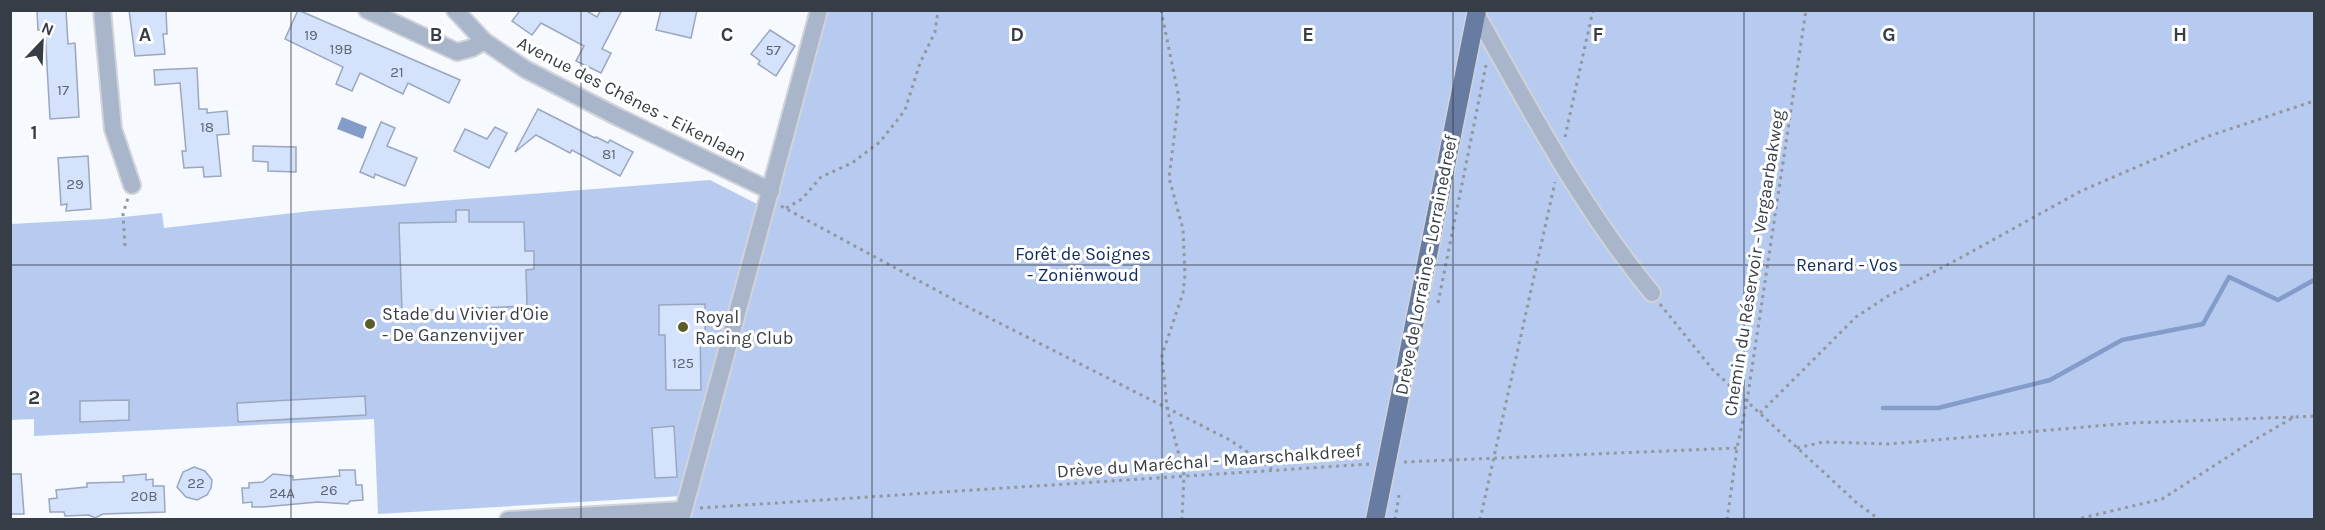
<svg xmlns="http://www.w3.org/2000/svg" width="2325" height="530" font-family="Karla,sans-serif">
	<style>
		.green { fill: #b7cbf0 }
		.water { fill: #849cc9 }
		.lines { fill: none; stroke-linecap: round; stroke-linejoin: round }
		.stream { stroke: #849cc9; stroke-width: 4.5 }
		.building { fill: #d4e2fc; stroke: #9aa7bf; stroke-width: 1.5 }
		.minor-casing { stroke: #d0d3d9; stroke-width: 20 }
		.major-casing { stroke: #d0d3d9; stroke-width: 21 }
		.path { stroke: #92979e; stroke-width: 3; stroke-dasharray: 3 4.5; stroke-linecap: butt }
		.minor { stroke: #a9b5ca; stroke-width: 16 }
		.major { stroke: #687ba0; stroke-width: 18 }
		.grid { fill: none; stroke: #373d47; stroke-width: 1.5; stroke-opacity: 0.55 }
		.poi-dot { fill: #5b5e2b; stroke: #fff; stroke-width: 2 }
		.labels { text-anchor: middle; stroke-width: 6; stroke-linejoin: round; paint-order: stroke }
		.number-label { font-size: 15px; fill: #5e6674 }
		.street-label { font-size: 18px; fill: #373d47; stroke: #fff }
		.park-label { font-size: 18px; fill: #102b61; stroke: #fff }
		.poi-label { font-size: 18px; fill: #373d47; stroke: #fff; text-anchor: start }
		.grid-label { font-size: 20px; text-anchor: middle; font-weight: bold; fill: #373d47; stroke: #fff; stroke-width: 6; stroke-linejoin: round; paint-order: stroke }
	</style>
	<rect width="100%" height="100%" fill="#f6f9fe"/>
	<g class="green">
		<polygon points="823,11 2314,11 2314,519 685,520"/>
		<polygon points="710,180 761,206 682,496 378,514 374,419 34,436 34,419 11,420 11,224 104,219 162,213 164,228 311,211"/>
	</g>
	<polygon class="water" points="342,117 367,127 363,139 337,129"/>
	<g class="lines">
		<polyline class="stream" points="1883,408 1938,408 2050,380 2122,340 2203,324 2229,277 2278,300 2314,280"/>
	</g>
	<g class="building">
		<polygon points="37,10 66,10 68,44 75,43 79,117 50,119 45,30 38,30"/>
		<polygon points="129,10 166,10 167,34 163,34 165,54 135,56"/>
		<polygon points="298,10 460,80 449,103 408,83 403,94 360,73 352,91 336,84 343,67 285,39"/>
		<polygon points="516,10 585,10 597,17 601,10 622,10 602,49 611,53 601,73 576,61 584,46 541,23 532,35 512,21 519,12"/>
		<polygon points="661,10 697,10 691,38 656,30"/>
		<polygon points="770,30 795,46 776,76 758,64 760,61 751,54"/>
		<polygon points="197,68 199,109 207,109 207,113 227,111 229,134 217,135 221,176 204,177 203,167 184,168 182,151 186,151 180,83 155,85 154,70"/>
		<polygon points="538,109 595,138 596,137 608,143 610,140 633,152 620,176 572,150 570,153 536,135 515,152"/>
		<polygon points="381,122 395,128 387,146 417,158 405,186 375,174 374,178 360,172"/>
		<polygon points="495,127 507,133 489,168 454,151 465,129 487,139"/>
		<polygon points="253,146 296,147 296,172 268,171 268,162 253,161"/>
		<polygon points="88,156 91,209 66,211 67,204 61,205 58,158"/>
		<polygon points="456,210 469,210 469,222 524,222 525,251 534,251 534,269 526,270 527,306 402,311 399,223 456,222"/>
		<polygon points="705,304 705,332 700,332 701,390 666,390 665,335 659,335 659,305"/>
		<polygon points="365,396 366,415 238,422 237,403"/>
		<polygon points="129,400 129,420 80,422 80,401"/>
		<polygon points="674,426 677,477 655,478 652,428"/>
		<polygon points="194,467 205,471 212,480 211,488 207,495 197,500 186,497 177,487 183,472"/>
		<polygon points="339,470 355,470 356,485 362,485 363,500 350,501 348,504 318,502 263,507 252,507 252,502 243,503 242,488 249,488 249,483 263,482 273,474 293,476 293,480 340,476"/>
		<polygon points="10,474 21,474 24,514 10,514"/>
		<polygon points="146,474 146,480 153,479 153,486 164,486 165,512 103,514 95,518 89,515 65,516 64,512 50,512 49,499 57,498 56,490 87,487 87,483 124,482 123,476"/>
	</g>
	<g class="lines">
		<defs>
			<g id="minor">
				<polyline points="102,10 113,129 132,185"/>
				<polyline points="367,10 457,52 472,48 484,41"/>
				<polyline points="455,10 484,41 525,69 618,117 771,191"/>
				<path d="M1477,15c53,95 105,193 175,278"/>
				<polyline points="508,520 683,510"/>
				<polyline points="681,520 819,10"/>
			</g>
			<polyline id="major" points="1375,520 1477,10"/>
		</defs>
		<use href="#minor" class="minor-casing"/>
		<use href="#major" class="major-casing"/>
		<g class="path">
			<polyline points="1161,10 1179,98 1169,178 1183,229 1185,275 1183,293 1162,355 1167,408 1184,475 1182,520"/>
			<polyline points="1565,137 1593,10"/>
			<polyline points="781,206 960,303 1230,440 1272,469"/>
			<polyline points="786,208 802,199 821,177 852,163 880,142 905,110 920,63 935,32 938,10"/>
			<polyline points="125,246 123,214 128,198"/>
			<polyline points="1438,303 1486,65"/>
			<polyline points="1660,304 1713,370 1857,503 1880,520"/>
			<polyline points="1760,413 1856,317 1888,296 1962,257 2081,191 2206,137 2314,101"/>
			<polyline points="1797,448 1823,442 1889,444 2131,423 2294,417"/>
			<polyline points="1404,462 1737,448"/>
			<polyline points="700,508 1370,464"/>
			<polyline points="1395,520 1399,495"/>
			<polyline points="1480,520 1555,182"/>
			<polyline points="1727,520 1737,448 1747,401 1806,10"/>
			<polyline points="2074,520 2162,499 2251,442 2294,417 2314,416"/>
		</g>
		<use href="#minor" class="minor"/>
		<use href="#major" class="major"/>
	</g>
	<path class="grid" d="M291,10v510M581,10v510M872,10v510M1162,10v510M1453,10v510M1744,10v510M2034,10v510M10,265h2304"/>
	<g class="poi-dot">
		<circle cx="370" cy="324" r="6"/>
		<circle cx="683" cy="327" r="6"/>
	</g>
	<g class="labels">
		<g class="number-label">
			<text x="311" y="40">19</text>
			<text x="341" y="54">19B</text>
			<text x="773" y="55">57</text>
			<text x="397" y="77">21</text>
			<text x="63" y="95">17</text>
			<text x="207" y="132">18</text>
			<text x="609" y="159">81</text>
			<text x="75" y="189">29</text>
			<text x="683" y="368">125</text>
			<text x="196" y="488">22</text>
			<text x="329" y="495">26</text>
			<text x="282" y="498">24A</text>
			<text x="144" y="501">20B</text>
		</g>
		<g class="street-label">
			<text transform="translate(632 99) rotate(27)" y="6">Avenue des Chênes - Eikenlaan</text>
			<text transform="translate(1754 263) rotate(-81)" y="6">Chemin du Réservoir - Vergaarbakweg</text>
			<text transform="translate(1426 265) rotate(-79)" y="6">Drève de Lorraine - Lorrainedreef</text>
			<text transform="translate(1209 461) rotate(-4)" y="6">Drève du Maréchal - Maarschalkdreef</text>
		</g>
		<g class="park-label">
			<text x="1083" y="260">Forêt de Soignes<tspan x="1083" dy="21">- Zoniënwoud</tspan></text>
			<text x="1847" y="271">Renard - Vos</text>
		</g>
		<g class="poi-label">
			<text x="382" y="320">Stade du Vivier d'Oie<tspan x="382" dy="21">- De Ganzenvijver</tspan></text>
			<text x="695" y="323">Royal<tspan x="695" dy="21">Racing Club</tspan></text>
		</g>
	</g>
	<g class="grid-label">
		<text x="145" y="41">A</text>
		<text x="436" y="41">B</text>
		<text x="727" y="41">C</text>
		<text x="1017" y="41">D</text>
		<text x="1308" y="41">E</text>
		<text x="1598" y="41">F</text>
		<text x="1889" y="41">G</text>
		<text x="2180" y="41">H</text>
		<text x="34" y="139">1</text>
		<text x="34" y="404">2</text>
	</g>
	<rect width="2325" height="530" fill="none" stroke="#373d47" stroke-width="24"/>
	<g transform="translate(42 42) rotate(23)" stroke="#ffffff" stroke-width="4.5" paint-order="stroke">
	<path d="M0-4.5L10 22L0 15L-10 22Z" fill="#373d47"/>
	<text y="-9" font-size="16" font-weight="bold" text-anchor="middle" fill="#373d47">N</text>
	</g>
</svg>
